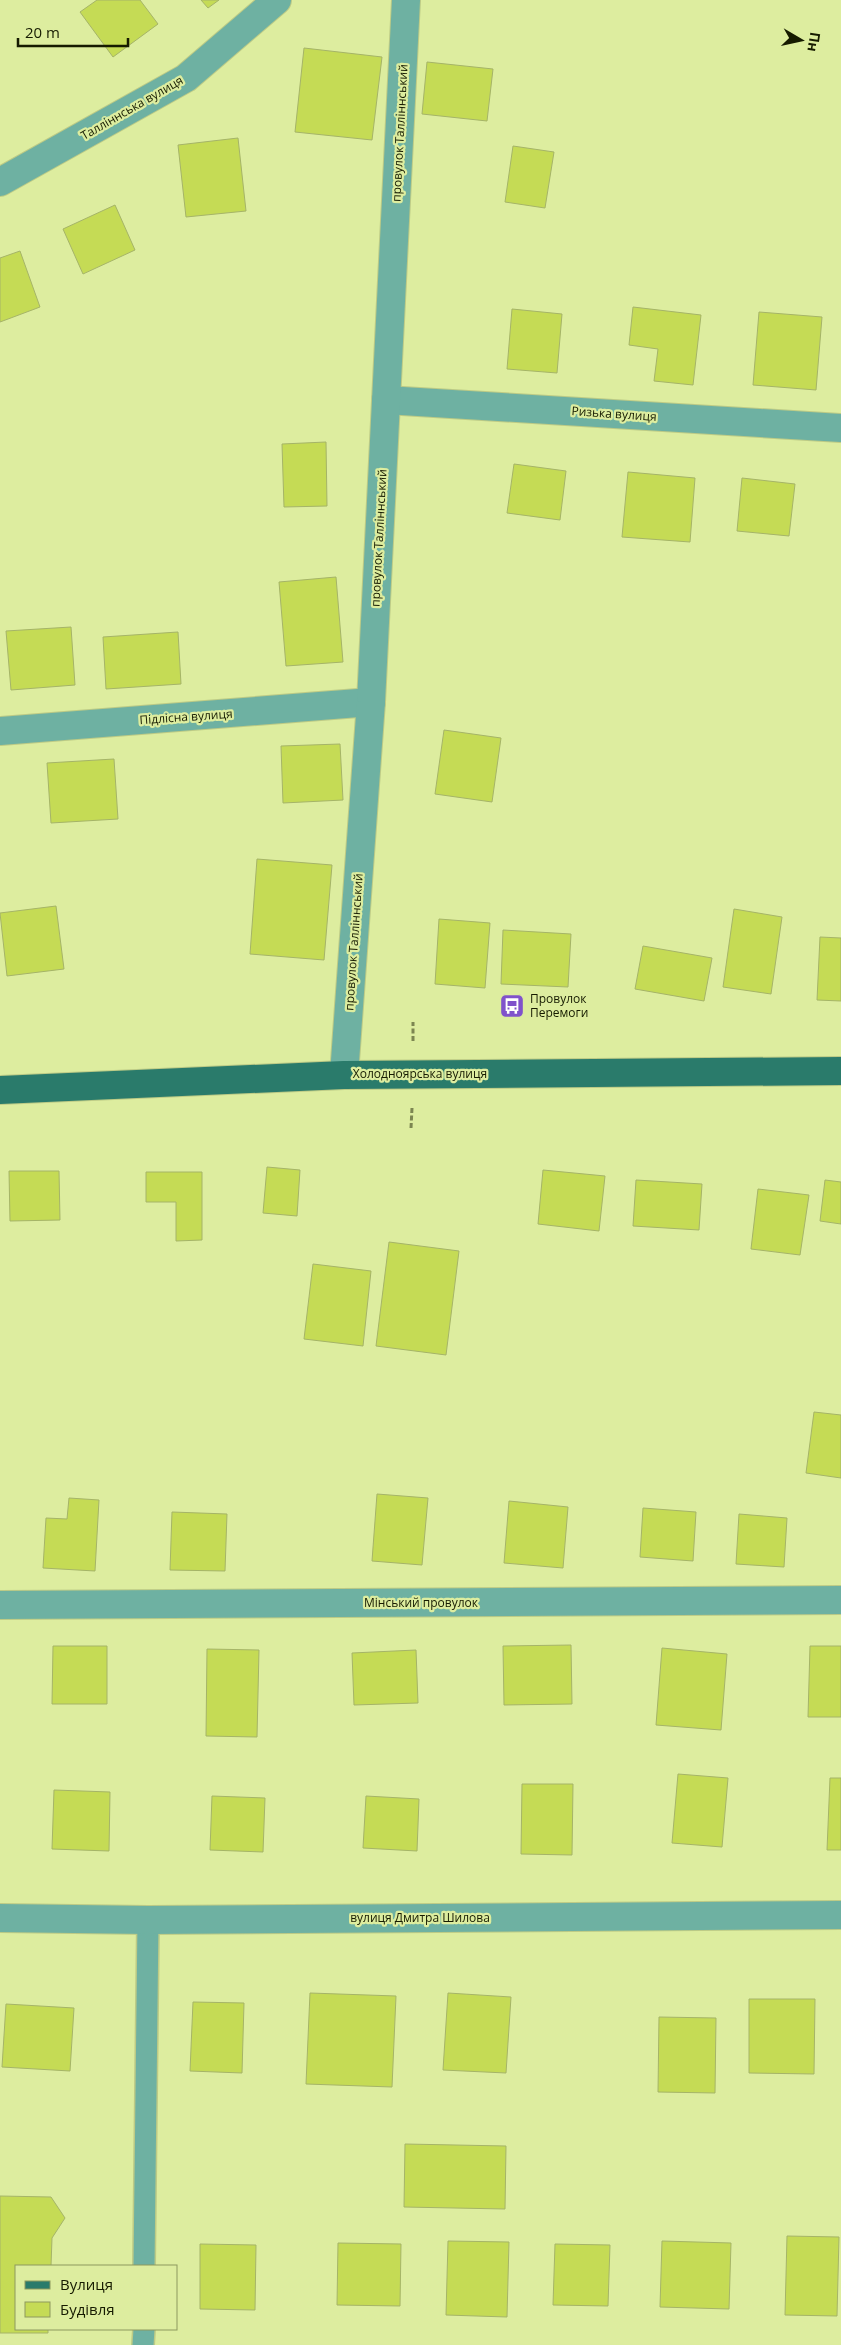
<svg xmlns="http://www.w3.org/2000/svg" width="841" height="2345" font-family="'Open Sans',sans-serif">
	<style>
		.building { fill: #c5db55; stroke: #a5b468 }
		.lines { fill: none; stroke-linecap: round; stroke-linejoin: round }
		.service-casing { stroke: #bdcb86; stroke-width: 24 }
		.minor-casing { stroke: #bdcb86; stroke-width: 30 }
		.primary-casing { stroke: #bdcb86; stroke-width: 30 }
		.path { stroke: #7c8651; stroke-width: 3; stroke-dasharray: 5 2.5; stroke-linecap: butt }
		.service { stroke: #6eb1a2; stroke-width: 21 }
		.minor { stroke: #6eb1a2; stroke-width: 28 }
		.primary { stroke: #2a7b6b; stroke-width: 28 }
		.labels { text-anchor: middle; stroke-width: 4.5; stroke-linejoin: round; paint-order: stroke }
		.street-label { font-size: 12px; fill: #161b00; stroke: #dded9f }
		.poi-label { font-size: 12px; fill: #161b00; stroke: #dded9f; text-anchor: start }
	</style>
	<rect width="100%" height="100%" fill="#dded9f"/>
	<g class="building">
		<polygon points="97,0 140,0 158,24 113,57 80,12"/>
		<polygon points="201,0 219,0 208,8"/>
		<polygon points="304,48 382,57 372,140 295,132"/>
		<polygon points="427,62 493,69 487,121 422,114"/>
		<polygon points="238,138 246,211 186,217 178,145"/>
		<polygon points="513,146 554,152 545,208 505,202"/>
		<polygon points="115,205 135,250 83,274 63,229"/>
		<polygon points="20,251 40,307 0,322 0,258"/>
		<polygon points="633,307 701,315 693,385 654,381 658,349 629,345"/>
		<polygon points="512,309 562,314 557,373 507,369"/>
		<polygon points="759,312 822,317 816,390 753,385"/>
		<polygon points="326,442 327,506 284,507 282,444"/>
		<polygon points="514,464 566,471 560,520 507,513"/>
		<polygon points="628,472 695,478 690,542 622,537"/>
		<polygon points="742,478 795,484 789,536 737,531"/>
		<polygon points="336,577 343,662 286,666 279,582"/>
		<polygon points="71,627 75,685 11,690 6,631"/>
		<polygon points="178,632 181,684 106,689 103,637"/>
		<polygon points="444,730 501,738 492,802 435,794"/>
		<polygon points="340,744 343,800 283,803 281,746"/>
		<polygon points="114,759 118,819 51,823 47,763"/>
		<polygon points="257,859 332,865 324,960 250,954"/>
		<polygon points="56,906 64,969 7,976 0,913"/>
		<polygon points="734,909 782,917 771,994 723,987"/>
		<polygon points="439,919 490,923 485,988 435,984"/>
		<polygon points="503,930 571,934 568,987 501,984"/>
		<polygon points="820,937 841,938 841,1001 817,1000"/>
		<polygon points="643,946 712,958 704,1001 635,989"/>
		<polygon points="267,1167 300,1170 297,1216 263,1213"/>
		<polygon points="543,1170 605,1176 599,1231 538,1224"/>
		<polygon points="9,1171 59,1171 60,1220 10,1221"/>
		<polygon points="146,1172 202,1172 202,1240 176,1241 176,1202 146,1202"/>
		<polygon points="636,1180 702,1184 699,1230 633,1226"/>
		<polygon points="825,1180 841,1182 841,1224 820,1221"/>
		<polygon points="758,1189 809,1195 800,1255 751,1249"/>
		<polygon points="389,1242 459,1251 446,1355 376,1346"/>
		<polygon points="313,1264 371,1271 363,1346 304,1339"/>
		<polygon points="814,1412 841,1415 841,1478 806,1473"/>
		<polygon points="377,1494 428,1498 422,1565 372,1561"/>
		<polygon points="69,1498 99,1500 95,1571 43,1568 46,1518 67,1519"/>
		<polygon points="509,1501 568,1507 563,1568 504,1563"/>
		<polygon points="643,1508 696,1512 693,1561 640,1557"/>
		<polygon points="172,1512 227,1514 225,1571 170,1570"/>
		<polygon points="739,1514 787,1518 784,1567 736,1564"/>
		<polygon points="571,1645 572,1704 504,1705 503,1646"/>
		<polygon points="53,1646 107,1646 107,1704 52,1704"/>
		<polygon points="810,1646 841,1646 841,1717 808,1717"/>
		<polygon points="662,1648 727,1654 721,1730 656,1725"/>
		<polygon points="207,1649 259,1650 257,1737 206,1736"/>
		<polygon points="416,1650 418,1703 354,1705 352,1653"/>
		<polygon points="678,1774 728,1778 722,1847 672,1843"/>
		<polygon points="830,1778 841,1778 841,1850 827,1850"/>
		<polygon points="522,1784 573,1784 572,1855 521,1854"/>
		<polygon points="54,1790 110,1792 109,1851 52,1849"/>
		<polygon points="212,1796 265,1798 263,1852 210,1850"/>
		<polygon points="366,1796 419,1799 417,1851 363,1848"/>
		<polygon points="310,1993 396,1996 392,2087 306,2084"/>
		<polygon points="448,1993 511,1997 506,2073 443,2070"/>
		<polygon points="749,1999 815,1999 814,2074 749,2073"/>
		<polygon points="193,2002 244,2003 242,2073 190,2071"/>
		<polygon points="6,2004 74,2008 70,2071 2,2067"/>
		<polygon points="659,2017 716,2018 715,2093 658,2092"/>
		<polygon points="405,2144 506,2146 505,2209 404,2207"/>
		<polygon points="0,2196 51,2197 65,2218 52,2238 51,2266 16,2266 16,2329 48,2329 48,2333 0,2333"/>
		<polygon points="787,2236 839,2237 837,2316 785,2315"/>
		<polygon points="448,2241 509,2242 507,2317 446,2315"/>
		<polygon points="662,2241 731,2243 729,2309 660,2307"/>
		<polygon points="338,2243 401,2244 400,2306 337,2305"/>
		<polygon points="200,2244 256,2245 255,2310 200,2309"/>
		<polygon points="555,2244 610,2245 608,2306 553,2305"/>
	</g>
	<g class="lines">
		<defs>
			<g id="service">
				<polyline points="144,2266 148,1920"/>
				<polyline points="143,2345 144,2329"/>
			</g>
			<g id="minor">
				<polyline points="0,182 186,78 277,0"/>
				<polyline points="386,400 841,428"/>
				<polyline points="0,731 371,702"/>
				<polyline points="344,1075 371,702 406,0"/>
				<polyline points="0,1605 841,1600"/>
				<polyline points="0,1918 148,1920 841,1915"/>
			</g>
			<polyline id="primary" points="0,1090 344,1075 841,1071"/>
		</defs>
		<use href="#service" class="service-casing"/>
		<use href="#minor" class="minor-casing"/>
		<use href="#primary" class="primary-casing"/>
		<g class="path">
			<polyline points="413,1041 413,1022"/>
			<polyline points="411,1128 412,1108"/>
		</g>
		<use href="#service" class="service"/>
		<use href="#minor" class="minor"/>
		<use href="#primary" class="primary"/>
	</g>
	<defs>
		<symbol id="bus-square" viewBox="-11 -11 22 22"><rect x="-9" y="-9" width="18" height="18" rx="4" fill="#8052cb" stroke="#dded9f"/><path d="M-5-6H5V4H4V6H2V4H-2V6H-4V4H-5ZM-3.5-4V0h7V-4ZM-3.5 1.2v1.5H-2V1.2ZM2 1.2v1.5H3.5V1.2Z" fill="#fff"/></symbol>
	</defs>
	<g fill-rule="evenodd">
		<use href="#bus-square" x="498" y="992" width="28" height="28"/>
	</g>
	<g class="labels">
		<g class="street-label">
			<text transform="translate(132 108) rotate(-30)" y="4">Талліннська вулиця</text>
			<text transform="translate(400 133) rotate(-87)" y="4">провулок Талліннський</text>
			<text transform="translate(614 414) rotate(4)" y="4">Ризька вулиця</text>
			<text transform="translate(379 538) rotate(-87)" y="4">провулок Талліннський</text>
			<text transform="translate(186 717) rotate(-4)" y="4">Підлісна вулиця</text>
			<text transform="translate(354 942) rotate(-86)" y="4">провулок Талліннський</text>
			<text x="420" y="1078">Холодноярська вулиця</text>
			<text x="421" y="1607">Мінський провулок</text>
			<text x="420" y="1922">вулиця Дмитра Шилова</text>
		</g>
		<g class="poi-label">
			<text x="530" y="1003">Провулок<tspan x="530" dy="14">Перемоги</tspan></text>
		</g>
	</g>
	<rect x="15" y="2265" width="162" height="65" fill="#dded9f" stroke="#8d995f"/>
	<rect x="25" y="2281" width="25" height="8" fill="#2a7b6b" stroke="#8d995f"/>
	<text x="60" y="2290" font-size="15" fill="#161b00">Вулиця</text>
	<rect x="25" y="2302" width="25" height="15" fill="#c5db55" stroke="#8d995f"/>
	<text x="60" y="2315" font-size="15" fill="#161b00">Будівля</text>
	<g transform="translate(801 40) rotate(99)" stroke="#dded9f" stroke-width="4" paint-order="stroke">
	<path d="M0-4L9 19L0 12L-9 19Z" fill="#161b00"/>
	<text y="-8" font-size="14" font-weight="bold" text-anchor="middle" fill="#161b00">Пн</text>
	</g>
	<path d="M18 38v8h110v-8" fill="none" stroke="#161b00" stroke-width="2.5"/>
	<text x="25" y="38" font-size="15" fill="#161b00" stroke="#dded9f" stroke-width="4" paint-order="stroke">20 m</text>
</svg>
